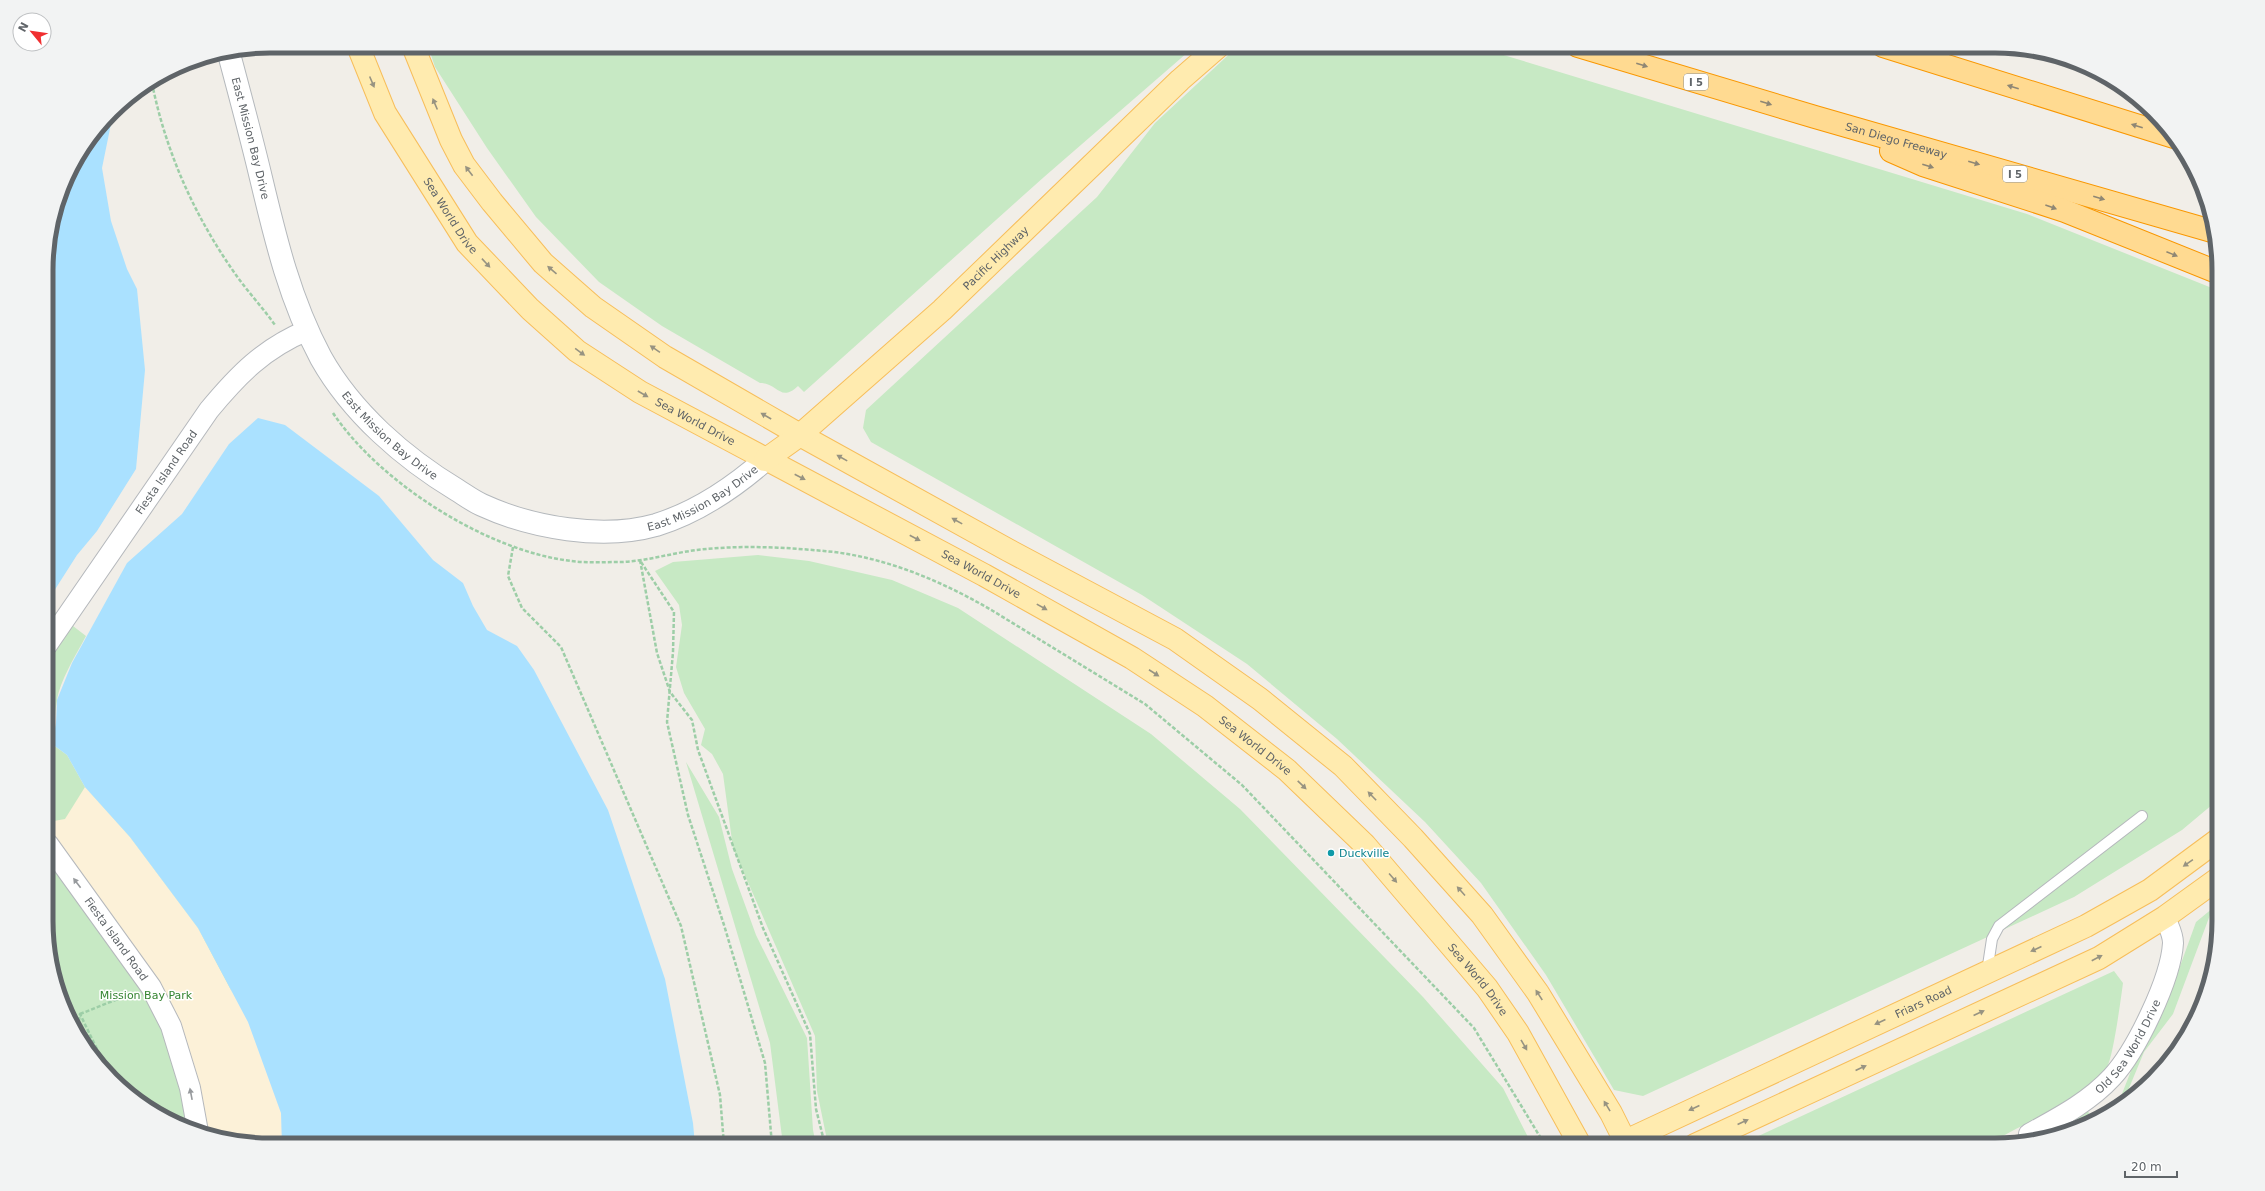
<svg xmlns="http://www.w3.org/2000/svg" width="2265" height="1191" font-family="'DejaVu Sans',sans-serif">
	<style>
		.green { fill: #c7e9c4 }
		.sand { fill: #fcf1d8 }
		.water { fill: #aae1ff }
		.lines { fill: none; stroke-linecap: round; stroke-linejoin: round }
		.lane-casing { stroke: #b5b8bc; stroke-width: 12 }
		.street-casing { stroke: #b5b8bc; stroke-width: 22 }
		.secondary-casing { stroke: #b4b8bc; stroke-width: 24 }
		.primary-casing { stroke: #f7be5b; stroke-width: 24 }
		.highway-casing { stroke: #f99700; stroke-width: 24 }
		.path { stroke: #9dcea7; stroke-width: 2.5; stroke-dasharray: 4 2; stroke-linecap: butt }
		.lane { stroke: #fff; stroke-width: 10 }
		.street { stroke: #fff; stroke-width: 20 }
		.secondary { stroke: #fff; stroke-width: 22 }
		.primary { stroke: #ffebaf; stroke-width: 22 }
		.highway { stroke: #ffda91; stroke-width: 22 }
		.oneway { fill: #8f8774 }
		.oneway2 { fill: #979381 }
		.oneway3 { fill: #979a9d }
		.culture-dot { fill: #0f9aa8; stroke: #fff; stroke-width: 1.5 }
		.labels { text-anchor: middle; stroke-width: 3; stroke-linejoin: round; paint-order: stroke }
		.shield { fill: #fff; stroke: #8f9295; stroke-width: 1 }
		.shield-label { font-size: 10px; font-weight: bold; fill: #5f6468 }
		.street-label { font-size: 11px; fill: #5f6468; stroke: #fff }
		.culture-label { font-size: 11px; fill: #0d838f; stroke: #fff; text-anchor: start }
		.park-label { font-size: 11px; fill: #348431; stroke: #fff }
		.rim { fill: none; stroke: #5f6468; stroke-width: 5 }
	</style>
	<rect width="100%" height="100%" fill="#f1eee8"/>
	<g class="green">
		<path d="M428,46h767l-151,131 -240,215 -6,-6c-18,17 -20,-3 -38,-3l-98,-57 -63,-44 -63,-65 -49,-69 -52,-81z"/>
		<polygon points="1238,46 1474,46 2027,214 2217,290 2219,799 2182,830 2074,897 1643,1096 1614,1090 1546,975 1481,883 1425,822 1337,739 1247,664 1142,595 871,442 863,428 866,410 1097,197 1155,123"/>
		<polygon points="758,555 809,561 892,580 958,608 1151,734 1240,809 1423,997 1503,1088 1532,1145 828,1145 817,1091 815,1036 733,848 723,774 712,754 701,745 705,729 684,693 676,667 682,625 679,605 655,571 673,562"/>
		<path d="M47,606l39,30c-9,17 -27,46 -29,65 -3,14 -2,29 -5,43l15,11 18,32 45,50 68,91 31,56 53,161 -70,-8 -41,-15 -49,-33 -38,-43 -21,-39 -15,-57z"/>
		<polygon points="686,762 719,817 732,869 756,935 807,1038 813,1130 816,1145 783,1145 770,1043"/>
		<polygon points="2219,903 2219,906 2210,915 2173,1014 2144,1052 2122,1105 2116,1109 2138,1053 2170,994 2196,922"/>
		<path d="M2214,955c-3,30 -13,58 -30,83z"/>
		<path d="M2114,971l9,12c-2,15 -10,75 -16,84 -17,28 -75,53 -104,69l5,9h-269z"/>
		<polygon points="2088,1111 2092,1121 2067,1133 2042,1138 2044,1133 2068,1125"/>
	</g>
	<polygon class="sand" points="85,787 130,837 198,928 248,1022 281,1113 282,1145 212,1137 204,1134 190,1065 48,835 48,822 65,819"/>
	<g class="water">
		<polygon points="113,114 102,168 111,221 127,269 137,289 145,370 136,469 97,531 77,555 47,602 46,255 69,171"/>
		<polygon points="258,418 285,425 379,496 433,560 463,583 473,606 487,630 517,646 534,670 608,810 665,979 693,1123 695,1145 282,1145 281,1113 248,1022 198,928 130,837 85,787 67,755 52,744 56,723 57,700 72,663 127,563 182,514 229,444"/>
	</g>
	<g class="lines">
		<defs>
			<polyline id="lane" points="1987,972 1992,939 1999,926 2142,816"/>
			<g id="street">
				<path id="s1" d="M47,645l162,-235c29,-35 55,-62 99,-80"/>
				<path id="s2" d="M48,844l103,143 20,39 19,62 8,44"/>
				<path id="s3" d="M2032,1140l-3,-6c29,-16 60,-32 83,-57 24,-26 59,-98 61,-134 0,-10 -5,-17 -8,-26"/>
			</g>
			<g id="secondary">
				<path id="s4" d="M229,54c11,41 22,82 32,124 15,63 29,122 60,180 31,55 83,100 136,132 8,5 16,11 25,15 50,23 121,35 174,20 42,-13 77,-37 109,-65"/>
			</g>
			<g id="primary">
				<path id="s5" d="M358,46l27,67 82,130 63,66 47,42 63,41 344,183 148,83 73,48 82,64 78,75 122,143 31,45 62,112"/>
				<polyline points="413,46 451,140 464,165 492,202 543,263 593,307 665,357 800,435 1008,550 1175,639 1260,699 1343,766 1413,838 1482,915 1538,993 1611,1113 1627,1145"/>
				<path id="s6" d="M765,460l35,-25 142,-125 238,-230 39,-34"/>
				<path id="s7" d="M1617,1145l469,-219 64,-36 69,-51"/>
				<polyline points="1695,1145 2099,958 2165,917 2219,878"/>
			</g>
			<g id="highway">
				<path id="s8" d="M1578,46l237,71 400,115"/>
				<polyline points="1883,46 2174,137"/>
				<polyline points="1891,151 1923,165 2065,211 2217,272"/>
			</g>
		</defs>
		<use href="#lane" class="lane-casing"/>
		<use href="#street" class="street-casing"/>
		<use href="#secondary" class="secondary-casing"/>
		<use href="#primary" class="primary-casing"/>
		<use href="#highway" class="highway-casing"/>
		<g class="path">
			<path d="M152,83c14,70 43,134 84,192 12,17 27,33 39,50"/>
			<path d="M333,413c47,70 154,138 238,148 16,2 34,1 51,1 25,-1 50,-9 75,-12 41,-5 85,-3 127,1 59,5 118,30 169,60l152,93 97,81 232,243 71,117"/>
			<polyline points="513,547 508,576 522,608 561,647 681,926 720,1095 724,1145"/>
			<polyline points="640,560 657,653 670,692 692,720 698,750 763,928 810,1034 816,1109 825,1145"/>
			<polyline points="641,562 674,612 673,652 667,722 688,815 724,925 765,1063 772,1145"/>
			<polyline points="80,1014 133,993"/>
			<polyline points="77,1033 80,1014 109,1074"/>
			<polyline points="2113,1110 2117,1099"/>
		</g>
		<use href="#lane" class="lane"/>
		<use href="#street" class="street"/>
		<use href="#secondary" class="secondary"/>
		<use href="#primary" class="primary"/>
		<use href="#highway" class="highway"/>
	</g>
	<defs><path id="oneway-solid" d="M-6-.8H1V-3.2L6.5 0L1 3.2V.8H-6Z"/></defs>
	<g class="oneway">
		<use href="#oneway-solid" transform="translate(1642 65) rotate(17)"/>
		<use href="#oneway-solid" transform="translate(2013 87) rotate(-163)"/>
		<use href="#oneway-solid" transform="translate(1766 103) rotate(17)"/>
		<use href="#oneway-solid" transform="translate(2137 126) rotate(-163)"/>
		<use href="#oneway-solid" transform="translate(1974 163) rotate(16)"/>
		<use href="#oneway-solid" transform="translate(1928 166) rotate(18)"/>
		<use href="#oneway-solid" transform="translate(2099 198) rotate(16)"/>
		<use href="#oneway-solid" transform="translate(2051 207) rotate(20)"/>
		<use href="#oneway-solid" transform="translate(2172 254) rotate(22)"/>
	</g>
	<g class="oneway2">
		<use href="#oneway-solid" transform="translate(372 82) rotate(67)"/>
		<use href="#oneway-solid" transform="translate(435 104) rotate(-113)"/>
		<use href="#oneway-solid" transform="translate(469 171) rotate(-127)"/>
		<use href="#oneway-solid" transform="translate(486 263) rotate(47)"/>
		<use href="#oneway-solid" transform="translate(552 270) rotate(-139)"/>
		<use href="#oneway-solid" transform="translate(655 349) rotate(-146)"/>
		<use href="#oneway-solid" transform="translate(580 352) rotate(36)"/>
		<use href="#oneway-solid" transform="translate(643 394) rotate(30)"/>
		<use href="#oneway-solid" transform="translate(766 416) rotate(-150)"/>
		<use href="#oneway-solid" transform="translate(842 458) rotate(-151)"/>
		<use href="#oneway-solid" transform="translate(800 477) rotate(27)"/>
		<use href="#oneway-solid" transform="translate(957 521) rotate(-151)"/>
		<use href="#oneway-solid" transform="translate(915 538) rotate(28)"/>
		<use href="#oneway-solid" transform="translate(1042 607) rotate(29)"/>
		<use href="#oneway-solid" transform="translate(1154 673) rotate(33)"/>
		<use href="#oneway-solid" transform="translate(1302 785) rotate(44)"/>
		<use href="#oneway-solid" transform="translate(1372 796) rotate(-134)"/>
		<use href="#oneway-solid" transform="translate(2188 863) rotate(145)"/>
		<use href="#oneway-solid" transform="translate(1393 878) rotate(49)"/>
		<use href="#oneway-solid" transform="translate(1461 891) rotate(-132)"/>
		<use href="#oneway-solid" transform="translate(2036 949) rotate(155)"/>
		<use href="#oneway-solid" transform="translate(2097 958) rotate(-28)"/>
		<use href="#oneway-solid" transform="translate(1539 995) rotate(-123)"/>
		<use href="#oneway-solid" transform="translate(1979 1013) rotate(-25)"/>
		<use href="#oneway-solid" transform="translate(1880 1022) rotate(155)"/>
		<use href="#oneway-solid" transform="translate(1524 1045) rotate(60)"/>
		<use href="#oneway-solid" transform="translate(1861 1068) rotate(-25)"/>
		<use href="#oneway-solid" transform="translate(1607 1106) rotate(-121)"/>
		<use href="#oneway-solid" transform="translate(1694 1108) rotate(155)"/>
		<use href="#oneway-solid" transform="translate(1743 1122) rotate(-25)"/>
	</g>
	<g class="oneway3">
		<use href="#oneway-solid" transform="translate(77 883) rotate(-127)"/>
		<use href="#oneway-solid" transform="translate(191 1094) rotate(-101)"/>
	</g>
	<circle class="culture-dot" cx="1331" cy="853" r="4"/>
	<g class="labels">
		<g class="shield">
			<rect x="1684" y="74" width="24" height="16" rx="3"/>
			<rect x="2003" y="166" width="24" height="16" rx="3"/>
		</g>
		<g class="shield-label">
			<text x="1696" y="86">I 5</text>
			<text x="2015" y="178">I 5</text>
		</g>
		<g class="street-label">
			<text dy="4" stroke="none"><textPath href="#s4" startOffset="87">East Mission Bay Drive</textPath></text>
			<text dy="4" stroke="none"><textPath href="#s8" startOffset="332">San Diego Freeway</textPath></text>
			<text dy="4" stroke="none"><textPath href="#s5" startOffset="194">Sea World Drive</textPath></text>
			<text dy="4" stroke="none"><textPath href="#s6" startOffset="307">Pacific Highway</textPath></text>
			<text dy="4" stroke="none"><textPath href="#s5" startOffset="518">Sea World Drive</textPath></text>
			<text dy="4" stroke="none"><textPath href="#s4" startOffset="423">East Mission Bay Drive</textPath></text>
			<text dy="4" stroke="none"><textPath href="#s1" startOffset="210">Fiesta Island Road</textPath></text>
			<text dy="4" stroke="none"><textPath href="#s4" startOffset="771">East Mission Bay Drive</textPath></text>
			<text dy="4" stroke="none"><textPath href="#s5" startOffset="842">Sea World Drive</textPath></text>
			<text dy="4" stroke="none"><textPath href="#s5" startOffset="1166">Sea World Drive</textPath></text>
			<text dy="4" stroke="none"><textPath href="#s2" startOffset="117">Fiesta Island Road</textPath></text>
			<text dy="4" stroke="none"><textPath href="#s5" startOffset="1490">Sea World Drive</textPath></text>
			<text dy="4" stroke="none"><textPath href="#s7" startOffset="338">Friars Road</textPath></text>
			<text dy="4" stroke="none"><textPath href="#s3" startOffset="142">Old Sea World Drive</textPath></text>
		</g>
		<g class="culture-label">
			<text x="1339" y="857">Duckville</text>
		</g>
		<g class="park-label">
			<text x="146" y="999">Mission Bay Park</text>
		</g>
	</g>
	<path d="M0 0H2265V1191H0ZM270 53H1995A217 217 0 0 1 2212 270V921A217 217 0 0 1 1995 1138H270A217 217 0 0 1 53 921V270A217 217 0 0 1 270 53Z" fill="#f2f3f3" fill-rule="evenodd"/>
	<path class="rim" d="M270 53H1995A217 217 0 0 1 2212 270V921A217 217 0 0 1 1995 1138H270A217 217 0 0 1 53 921V270A217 217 0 0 1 270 53Z"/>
	<g transform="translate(32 32) rotate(299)"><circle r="19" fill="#ffffff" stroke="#bfc1c3"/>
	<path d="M0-3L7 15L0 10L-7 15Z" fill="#f02f30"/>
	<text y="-6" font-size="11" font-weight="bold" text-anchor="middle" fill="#5f6468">N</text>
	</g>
	<path d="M2125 1171v6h52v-6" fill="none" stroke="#5f6468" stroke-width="2"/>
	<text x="2131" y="1171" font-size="12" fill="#5f6468" stroke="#ffffff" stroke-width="3" paint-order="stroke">20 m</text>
</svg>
